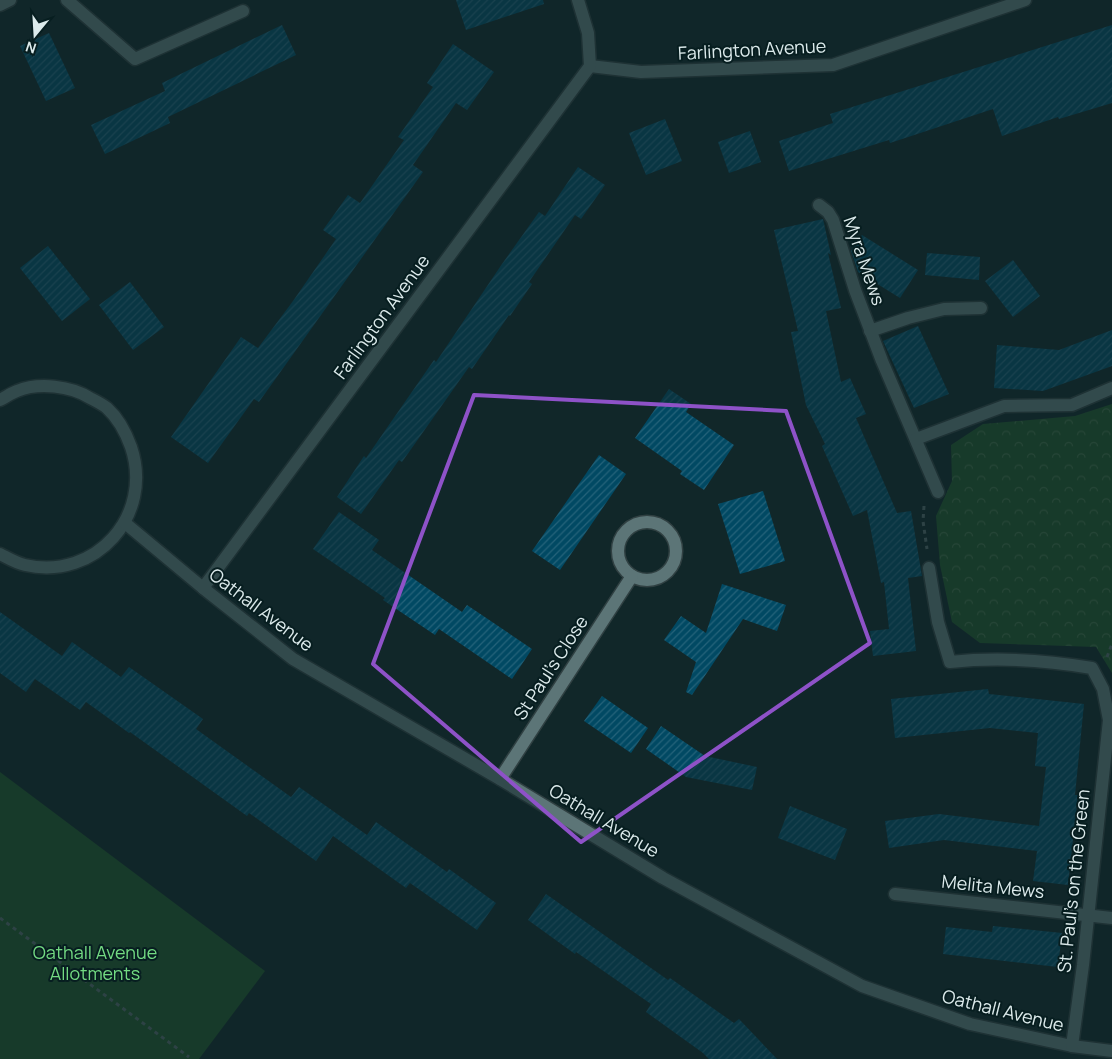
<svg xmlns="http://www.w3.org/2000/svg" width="1112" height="1059" font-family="Manrope,sans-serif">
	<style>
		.forest { fill: url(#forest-crowns) }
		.garden { fill: #21532a }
		.building { fill: url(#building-hatch) }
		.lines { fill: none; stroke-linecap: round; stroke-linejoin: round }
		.minor-casing { stroke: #304042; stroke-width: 15 }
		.path { stroke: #516466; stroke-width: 3; stroke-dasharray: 4 4; stroke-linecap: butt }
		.minor { stroke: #5c7577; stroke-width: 12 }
		.marked { fill: none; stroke: #8e52c8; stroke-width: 4; stroke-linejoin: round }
		.labels { text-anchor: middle; stroke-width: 4; stroke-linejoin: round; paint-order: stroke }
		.street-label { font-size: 18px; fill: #dceaeb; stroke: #071e20 }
		.park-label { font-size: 18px; fill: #73da82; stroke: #071e20 }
	</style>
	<defs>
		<pattern id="forest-crowns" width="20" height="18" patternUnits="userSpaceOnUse" patternTransform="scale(1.25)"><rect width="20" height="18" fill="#21532a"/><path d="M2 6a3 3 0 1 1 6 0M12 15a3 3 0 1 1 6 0" fill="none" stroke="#416c49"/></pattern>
		<pattern id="building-hatch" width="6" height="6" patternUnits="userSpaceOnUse" patternTransform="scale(1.25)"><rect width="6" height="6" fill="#014963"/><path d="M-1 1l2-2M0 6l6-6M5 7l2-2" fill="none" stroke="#25637a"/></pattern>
	</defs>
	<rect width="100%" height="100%" fill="#112729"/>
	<polygon class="forest" points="1112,404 1112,673 1096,647 980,643 952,622 940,565 936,516 952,481 951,445 983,424 1075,416"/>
	<polygon class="garden" points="0,772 265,971 199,1059 0,1059"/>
	<g class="building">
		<polygon points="456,0 543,0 544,4 466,30"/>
		<polygon points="282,25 296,55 168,117 170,123 105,154 91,125 165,91 162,83"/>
		<polygon points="1112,25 1112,103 1059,119 1058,117 1002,136 993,109 890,143 889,140 789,171 779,141 833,123 830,114"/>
		<polygon points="49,33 75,88 46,101 20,46"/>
		<polygon points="453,44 494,72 467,110 456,103 413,165 423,172 259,402 254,399 208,463 171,437 241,337 258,348 293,301 336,239 323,230 348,195 360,203 404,140 398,137 433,87 427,83"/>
		<polygon points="665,119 682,161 646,175 629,133"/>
		<polygon points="750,131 761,162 729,173 718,142"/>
		<polygon points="578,167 605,185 581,219 575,215 529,282 532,284 510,316 509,315 472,369 469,367 402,462 399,460 361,514 337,497 364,456 366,458 434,360 436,362 502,264 539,212 545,216"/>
		<polygon points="823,219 831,255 828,253 841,308 826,311 841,382 850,378 866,414 856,418 897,513 911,511 922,576 908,578 916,651 873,656 870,631 889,629 884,582 881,583 867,510 853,516 822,446 825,444 806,405 791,332 798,331 774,230"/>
		<polygon points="862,235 918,270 900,298 858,272 851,251"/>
		<polygon points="48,246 90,299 62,321 20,268"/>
		<polygon points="927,253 980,257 979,280 925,275"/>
		<polygon points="1013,260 1040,296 1013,317 985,281"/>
		<polygon points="130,282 164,327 133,350 99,305"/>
		<polygon points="918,326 949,394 914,408 883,341"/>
		<polygon points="1112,330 1112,366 1043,391 994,388 997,345 1059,350"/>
		<polygon points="669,389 691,404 686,412 734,445 704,490 680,474 682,471 635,438"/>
		<polygon points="599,455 626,474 560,570 532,551"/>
		<polygon points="763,491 785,561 740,574 718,504"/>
		<polygon points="339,512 379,540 372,550 462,612 467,605 532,649 512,679 439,629 435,635 383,600 385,598 313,549"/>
		<polygon points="722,584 786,605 777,631 743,619 692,695 686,692 696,662 664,640 681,616 706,633"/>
		<polygon points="0,612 62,656 72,642 121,677 129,667 203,719 196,729 291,797 299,787 367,835 376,822 447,872 449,869 496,903 477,930 410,883 406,888 333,836 316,861 249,813 247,816 130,732 129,733 86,702 80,710 35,679 26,692 0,673"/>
		<polygon points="988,689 989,694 1084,704 1075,795 1078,795 1068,885 1033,881 1037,851 944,840 889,848 885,821 939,814 1039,826 1046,767 1035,766 1038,733 990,728 895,738 891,699"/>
		<polygon points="602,696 648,728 631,753 584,721"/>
		<polygon points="661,726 705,756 757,767 752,790 686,777 646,749"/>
		<polygon points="790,806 847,829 835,860 778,838"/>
		<polygon points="546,894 668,980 670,978 734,1023 739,1019 777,1059 709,1059 703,1053 646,1012 651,1004 576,952 575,954 528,920"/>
		<polygon points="993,926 1062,933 1058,967 943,954 946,927 992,932"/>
	</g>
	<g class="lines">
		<defs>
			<g id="minor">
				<polyline points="67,0 135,59 243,11"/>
				<polyline points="0,5 10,0"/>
				<polyline points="590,66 641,72 833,65 1025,0"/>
				<polyline points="819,205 828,212 833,220 855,290 882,361 938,492"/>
				<polyline points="870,331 908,318 944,309 981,308"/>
				<path d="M0,400c6,-3 11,-7 17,-9 22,-9 54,-5 73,7 6,3 12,6 17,10 11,10 19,25 24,39 23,68 -35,134 -106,118 -9,-2 -17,-7 -25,-11"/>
				<polyline points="916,439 1004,406 1072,405 1112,388"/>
				<circle cx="647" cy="551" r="29"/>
				<polyline points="125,523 203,588 293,659 500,779 663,878 862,986 970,1024 1072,1046 1112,1051"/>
				<path d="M929,568l9,54 12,40c48,-5 95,-2 142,6l11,21 6,31 -26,245 -11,81"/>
				<polyline points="203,588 590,66 588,33 578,0"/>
				<polyline points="500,779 632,576"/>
				<polyline points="895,894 1112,918"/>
			</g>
		</defs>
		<use href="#minor" class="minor-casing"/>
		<g class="path">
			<polyline points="924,506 923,521 927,549"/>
			<polyline points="1107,657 1112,644"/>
			<polyline points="0,918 189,1057"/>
		</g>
		<use href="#minor" class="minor"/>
	</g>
	<path d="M0 0H1112V1059H0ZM474,395l312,16 84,232 -289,199 -208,-178z" fill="#112729" fill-opacity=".55" fill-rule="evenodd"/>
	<path class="marked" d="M474,395l312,16 84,232 -289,199 -208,-178z"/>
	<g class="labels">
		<g class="street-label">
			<text transform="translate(752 50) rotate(-3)" y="6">Farlington Avenue</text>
			<text transform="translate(864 261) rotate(71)" y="6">Myra Mews</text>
			<text transform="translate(382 317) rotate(-54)" y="6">Farlington Avenue</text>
			<text transform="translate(261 610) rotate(37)" y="6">Oathall Avenue</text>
			<text transform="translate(551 668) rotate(-57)" y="6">St Paul's Close</text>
			<text transform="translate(604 821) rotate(31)" y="6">Oathall Avenue</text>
			<text transform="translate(1074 881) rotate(-84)" y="6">St. Paul's on the Green</text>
			<text transform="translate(993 887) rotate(6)" y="6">Melita Mews</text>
			<text transform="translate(1003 1011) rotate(14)" y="6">Oathall Avenue</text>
		</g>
		<g class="park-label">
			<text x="95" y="959">Oathall Avenue<tspan x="95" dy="21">Allotments</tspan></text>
		</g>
	</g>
	<g transform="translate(35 35) rotate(198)" stroke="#071e20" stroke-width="4" paint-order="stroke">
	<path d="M0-4L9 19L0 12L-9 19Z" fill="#dceaeb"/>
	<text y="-8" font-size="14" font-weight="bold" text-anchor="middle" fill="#dceaeb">N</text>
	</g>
</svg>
